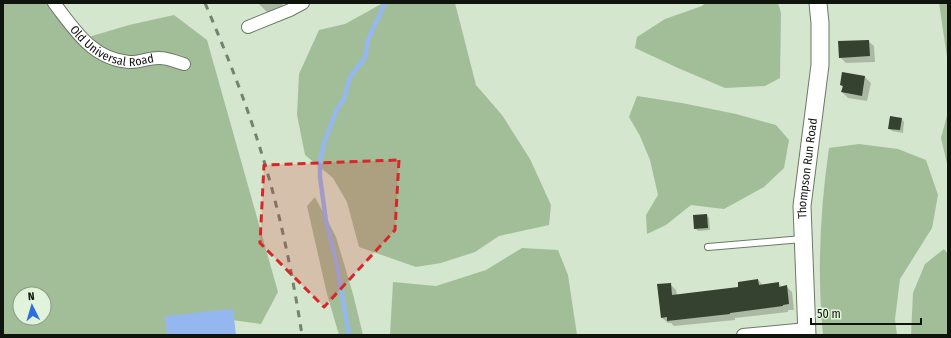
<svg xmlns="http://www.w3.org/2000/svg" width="951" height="338" font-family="'Fira Sans Condensed',sans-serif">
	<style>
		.green { fill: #a2be98; fill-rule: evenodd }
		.water { fill: #95b7ef }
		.shadow { fill: #0003 }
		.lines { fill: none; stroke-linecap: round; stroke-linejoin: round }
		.stream { stroke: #95b7ef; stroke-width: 4.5 }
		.building { fill: #34422f }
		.lane-casing { stroke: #6b7a65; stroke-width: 8 }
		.street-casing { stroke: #6b7a65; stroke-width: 14 }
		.secondary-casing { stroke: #6b7a65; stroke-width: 19 }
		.lane { stroke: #fff; stroke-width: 6 }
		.street { stroke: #fff; stroke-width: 12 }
		.secondary { stroke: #fff; stroke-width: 17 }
		.rail { stroke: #768271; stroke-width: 3; stroke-dasharray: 7 7; stroke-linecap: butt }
		.marked { fill: #d62828; fill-opacity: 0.2; stroke: #d62828; stroke-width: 3; stroke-dasharray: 8 5; stroke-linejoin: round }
		.labels { text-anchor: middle; stroke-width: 4; stroke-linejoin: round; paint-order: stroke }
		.street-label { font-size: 12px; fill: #0f150d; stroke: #e2f3db }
	</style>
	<rect width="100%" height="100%" fill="#d5e6ce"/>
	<g class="green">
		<path d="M3,3h52l27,36 47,-14 45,-10 33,25 71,252 -17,32 -52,-7 -29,18h-177zM20,294h24v24h-24z"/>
		<polygon points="383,3 455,3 476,85 502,115 530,159 551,205 549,225 499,236 475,252 441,263 416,267 359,247 347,202 333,178 305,155 297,115 299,74 319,30 345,24"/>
		<polygon points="705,3 778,3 781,13 780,78 765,86 725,88 678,68 635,48 637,37 665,19 702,6"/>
		<polygon points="939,3 948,3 948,64"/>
		<polygon points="637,96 682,103 736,114 776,125 789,140 784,168 764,187 724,209 691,205 666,225 647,234 646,215 658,195 650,160 640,136 629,117"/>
		<polygon points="948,112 948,168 941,138"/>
		<path d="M859,144l39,5 28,11 12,35 -6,33 -32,51 -5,40 2,16h-74c-6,-63 -3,-125 6,-187z"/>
		<polygon points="315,197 336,237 353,294 363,335 339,335 327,294 307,206"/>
		<polygon points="522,248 558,250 568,275 577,335 390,335 393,282 436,286 486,270"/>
		<polygon points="944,249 948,254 948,335 911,335 913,293 925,264"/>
	</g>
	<polygon class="water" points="233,309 236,335 167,335 165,316"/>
	<g class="shadow">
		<polygon points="258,3 281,3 283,5 268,13"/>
		<polygon points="868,41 874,46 875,62 846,63 840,57"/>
		<polygon points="843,73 865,77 871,83 867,101 848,98 842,92 843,88 841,85"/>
		<polygon points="902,119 904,122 903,133 892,131 889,128"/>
		<polygon points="707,215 709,218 710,230 698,231 695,228"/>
		<polygon points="758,280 763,285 778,283 782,287 786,286 792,292 794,310 788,310 788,312 735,318 735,320 674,326 671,323 668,323 662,318 670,284 676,290 677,295 739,288"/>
	</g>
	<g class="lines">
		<polyline class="stream" points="349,335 337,265 326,221 320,177 320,161 324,143 337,109 344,99 350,77 365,58 368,40 385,3"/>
	</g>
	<g class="building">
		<polygon points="869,40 870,56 839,58 838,41"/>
		<polygon points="842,72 865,76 862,96 841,92 843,86 840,85"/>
		<polygon points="890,116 902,118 900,130 888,129"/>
		<polygon points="707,214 708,228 694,229 693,215"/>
		<polygon points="758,279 759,285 779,282 779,287 787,285 789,304 783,305 783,306 730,313 730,314 667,321 667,317 661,318 657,284 671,283 672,295 738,287 738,282"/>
	</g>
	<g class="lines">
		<defs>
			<polyline id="lane" points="708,247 802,239"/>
			<g id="street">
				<path id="s1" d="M54,3c21,27 38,56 75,59 10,1 21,-5 31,-4 8,0 16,4 24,6"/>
				<polyline points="248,27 290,10 303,3"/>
				<polyline points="743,335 807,329"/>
			</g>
			<g id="secondary">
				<path id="s2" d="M807,335l-5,-129 18,-141v-42l-2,-20"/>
			</g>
		</defs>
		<use href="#lane" class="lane-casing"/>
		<use href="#street" class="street-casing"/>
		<use href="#secondary" class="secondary-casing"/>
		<use href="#lane" class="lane"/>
		<use href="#street" class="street"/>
		<use href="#secondary" class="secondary"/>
		<path class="rail" d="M205,3c20,47 39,94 54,142 20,62 33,126 43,190"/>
	</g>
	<path class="marked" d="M399,160l-4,70 -71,77 -64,-64 4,-78z"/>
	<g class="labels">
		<g class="street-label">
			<text dy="4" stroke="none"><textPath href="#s1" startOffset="77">Old Universal Road</textPath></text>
			<text dy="4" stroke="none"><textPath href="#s2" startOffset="167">Thompson Run Road</textPath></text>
		</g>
	</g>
	<rect width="951" height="338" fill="none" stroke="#0f150d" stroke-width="8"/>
	<g transform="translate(32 306) rotate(355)"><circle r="19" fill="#e2f3db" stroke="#8e9a89"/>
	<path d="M0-3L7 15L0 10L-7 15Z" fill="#2c6edb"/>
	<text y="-6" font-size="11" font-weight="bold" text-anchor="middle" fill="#0f150d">N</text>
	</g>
	<path d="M811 318v6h110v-6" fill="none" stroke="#0f150d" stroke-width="2"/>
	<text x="817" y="318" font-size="12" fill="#0f150d" stroke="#e2f3db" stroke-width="3" paint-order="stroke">50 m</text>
</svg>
